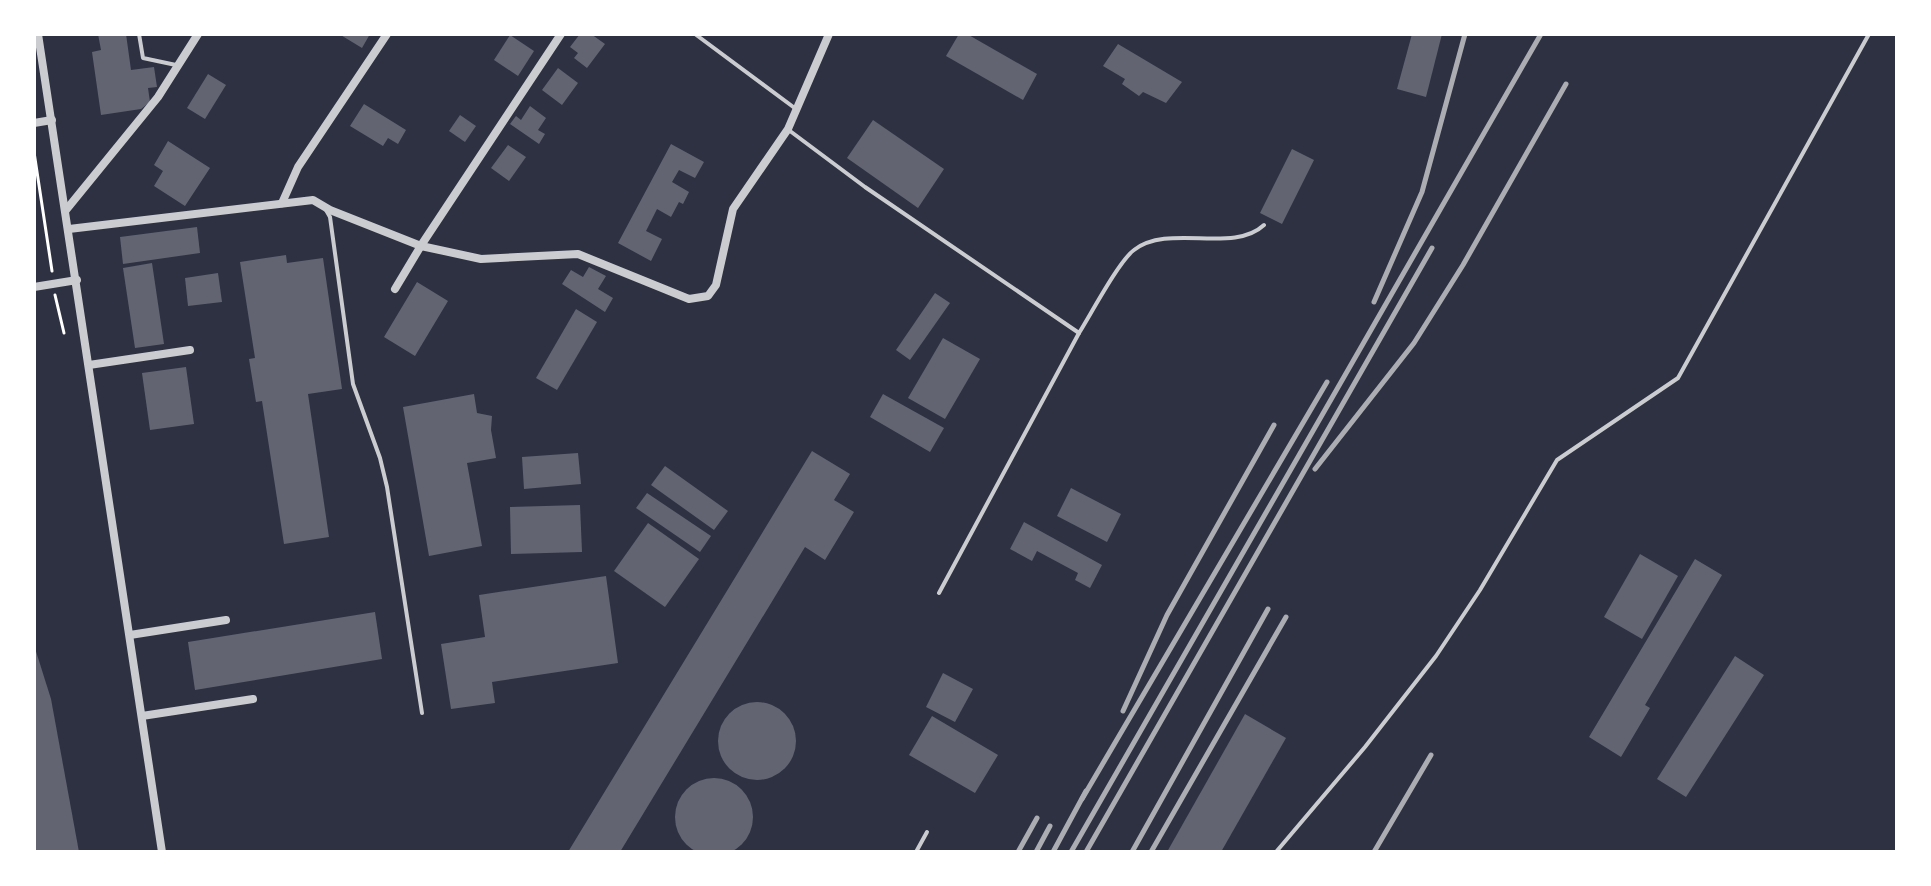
<svg xmlns="http://www.w3.org/2000/svg" width="1931" height="886" font-family="'Roboto Condensed',sans-serif">
	<style>
		.building { fill: #626471 }
		.lines { fill: none; stroke-linecap: round; stroke-linejoin: round }
		.path { stroke: #fff; stroke-width: 3 }
		.service { stroke: #caccd0; stroke-width: 4 }
		.minor { stroke: #caccd0; stroke-width: 8 }
		.rail { stroke: #abadb3; stroke-width: 5 }
	</style>
	<rect width="100%" height="100%" fill="#2d3142"/>
	<g class="building">
		<polygon points="98,34 126,34 131,70 154,67 157,87 148,88 150,102 141,109 101,115 92,52 101,50"/>
		<polygon points="339,34 370,34 362,48"/>
		<polygon points="580,34 591,34 605,44 587,68 574,58 578,53 570,47"/>
		<polygon points="959,34 967,34 1037,74 1023,100 946,56"/>
		<polygon points="1412,34 1442,34 1426,97 1397,89"/>
		<polygon points="510,35 534,51 518,76 494,60"/>
		<polygon points="1118,44 1182,82 1166,103 1143,92 1139,96 1122,84 1125,79 1103,66"/>
		<polygon points="558,68 578,83 562,105 542,90"/>
		<polygon points="208,74 226,85 205,119 187,108"/>
		<polygon points="364,104 406,130 398,144 388,138 383,146 350,126"/>
		<polygon points="530,106 546,118 538,130 545,134 539,144 510,124 516,116 521,120"/>
		<polygon points="460,115 476,126 465,142 449,131"/>
		<polygon points="873,120 944,169 918,208 847,158"/>
		<polygon points="168,141 210,168 185,206 154,186 163,171 154,165"/>
		<polygon points="671,144 704,162 695,178 679,170 672,182 689,192 683,204 679,202 671,217 657,209 646,231 662,239 651,261 618,243"/>
		<polygon points="508,145 526,157 509,181 491,168"/>
		<polygon points="1292,149 1314,160 1282,224 1260,213"/>
		<polygon points="197,227 200,253 123,264 120,237"/>
		<polygon points="286,255 287,263 323,258 342,389 308,394 329,537 284,544 262,401 256,402 249,359 255,358 240,262"/>
		<polygon points="152,263 164,344 135,348 123,268"/>
		<polygon points="589,267 606,276 598,289 613,298 605,312 562,284 571,270 583,277"/>
		<polygon points="218,273 222,302 188,306 185,278"/>
		<polygon points="417,282 448,301 415,356 384,337"/>
		<polygon points="935,293 950,303 910,360 896,350"/>
		<polygon points="576,309 597,322 557,390 536,378"/>
		<polygon points="943,338 980,359 945,419 908,398"/>
		<polygon points="186,367 194,424 150,430 142,373"/>
		<polygon points="474,394 477,413 492,416 491,430 496,458 467,463 482,546 429,556 403,407"/>
		<polygon points="883,394 944,428 930,452 870,417"/>
		<polygon points="812,451 850,474 834,500 854,512 825,560 805,547 620,852 568,852"/>
		<polygon points="578,453 581,484 524,489 522,457"/>
		<polygon points="665,466 728,511 714,530 651,485"/>
		<polygon points="1071,488 1121,514 1107,542 1057,516"/>
		<polygon points="647,493 711,536 700,552 636,508"/>
		<polygon points="580,505 582,552 511,554 510,507"/>
		<polygon points="1024,522 1102,565 1090,588 1075,580 1078,573 1037,551 1032,561 1010,549"/>
		<polygon points="648,523 699,559 665,607 614,571"/>
		<polygon points="1640,554 1678,576 1642,639 1604,617"/>
		<polygon points="1695,559 1722,575 1645,705 1650,708 1621,757 1589,737"/>
		<polygon points="606,576 618,663 492,682 495,703 451,709 441,644 485,637 479,595"/>
		<polygon points="375,612 382,659 195,690 188,642"/>
		<polygon points="34,645 51,699 79,852 34,852"/>
		<polygon points="1735,656 1764,675 1686,797 1657,779"/>
		<polygon points="943,673 973,689 955,722 926,707"/>
		<circle cx="757" cy="741" r="39"/>
		<polygon points="1245,714 1286,738 1221,852 1167,852"/>
		<polygon points="932,716 998,755 975,793 909,755"/>
		<circle cx="714" cy="817" r="39"/>
	</g>
	<g class="lines">
		<g class="path">
			<polyline points="34,152 52,271"/>
			<polyline points="55,295 64,333"/>
		</g>
		<g class="service">
			<polyline points="139,34 143,58 176,65"/>
			<polyline points="695,34 796,109"/>
			<path d="M790,131l75,56 214,146c12,-19 40,-72 55,-83 35,-27 99,4 130,-25"/>
			<polyline points="326,210 330,217 353,384 380,458 387,487 422,713"/>
			<polyline points="939,593 1079,333"/>
			<polyline points="916,852 927,832"/>
			<polyline points="1276,852 1365,747 1436,656 1480,590 1557,460 1678,378 1869,34"/>
		</g>
		<g class="minor">
			<polyline points="38,34 162,852"/>
			<polyline points="34,123 52,120"/>
			<polyline points="282,203 298,167 387,34"/>
			<polyline points="66,210 158,97 198,34"/>
			<polyline points="69,229 313,200 330,210 421,246 481,259 578,254 689,299 708,296 716,285 733,209 788,129 829,34"/>
			<polyline points="34,287 77,280"/>
			<polyline points="395,289 422,244 561,34"/>
			<polyline points="89,365 190,350"/>
			<polyline points="130,635 226,620"/>
			<polyline points="142,716 253,699"/>
		</g>
		<g class="rail">
			<polyline points="1374,302 1422,192 1465,34"/>
			<polyline points="1315,469 1414,343 1463,265 1566,84"/>
			<polyline points="1123,711 1167,615 1274,425"/>
			<polyline points="1082,799 1327,382"/>
			<polyline points="1018,852 1037,818"/>
			<polyline points="1036,852 1050,826"/>
			<polyline points="1053,852 1086,791"/>
			<polyline points="1071,852 1541,34"/>
			<polyline points="1086,852 1432,248"/>
			<polyline points="1132,852 1268,609"/>
			<polyline points="1151,852 1286,617"/>
			<polyline points="1374,852 1431,755"/>
		</g>
	</g>
	<rect width="1931" height="886" fill="none" stroke="#ffffff" stroke-width="72"/>
</svg>
